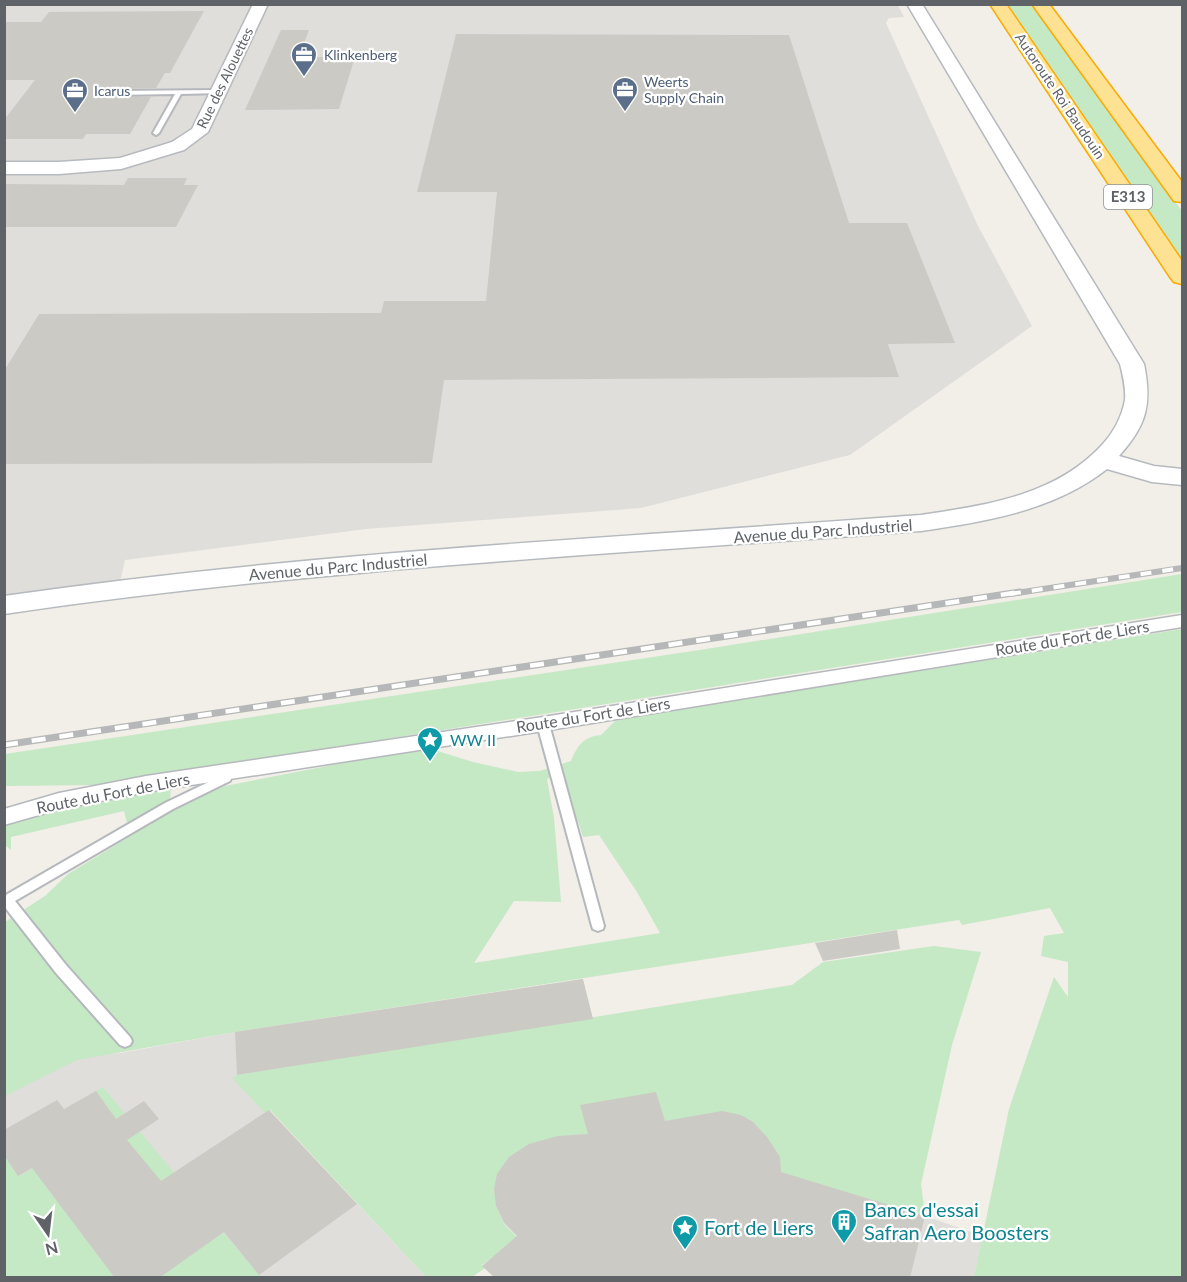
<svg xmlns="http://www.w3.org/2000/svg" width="1187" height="1282" font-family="Lato,sans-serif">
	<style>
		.industrial { fill: #e0deda }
		.green { fill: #c5e8c5; fill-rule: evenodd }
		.building { fill: #cccac5 }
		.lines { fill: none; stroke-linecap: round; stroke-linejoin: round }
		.lane-casing { stroke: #b5b8bc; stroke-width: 4 }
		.street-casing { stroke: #b5b8bc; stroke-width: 3 }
		.secondary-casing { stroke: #b6babf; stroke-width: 3 }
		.highway-casing { stroke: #f9ab00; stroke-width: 3 }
		.lane { fill: #fff; fill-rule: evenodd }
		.street { fill: #fff; fill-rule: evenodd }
		.secondary { fill: #fff; fill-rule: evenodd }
		.highway { fill: #fde293; fill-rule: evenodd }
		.rail-far1-casing { stroke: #b6b7b8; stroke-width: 6 }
		.rail-casing { stroke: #b6b7b8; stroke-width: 7 }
		.rail-far1 { stroke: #fff; stroke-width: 4; stroke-dasharray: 11; stroke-linecap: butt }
		.rail { stroke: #fff; stroke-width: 4.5; stroke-dasharray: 14; stroke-linecap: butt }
		.labels { text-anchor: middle; stroke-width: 4.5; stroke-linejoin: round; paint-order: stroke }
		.far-service-label { font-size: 14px; fill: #4e5e75; stroke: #fff; text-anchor: start }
		.far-street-label { font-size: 14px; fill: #5f6368; stroke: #fff }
		.shield { fill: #fff; stroke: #8f9295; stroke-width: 1.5 }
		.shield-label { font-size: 15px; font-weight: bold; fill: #5f6368 }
		.street-label { font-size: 16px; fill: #5f6368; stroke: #fff }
		.culture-label { font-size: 16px; fill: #0d838f; stroke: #fff; text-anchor: start }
		.near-culture-label { font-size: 20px; fill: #0d838f; stroke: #fff; text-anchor: start }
	</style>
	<rect width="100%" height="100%" fill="#f1efe8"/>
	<g class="industrial">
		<polygon points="4,5 898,5 904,17 889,18 886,23 977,224 1032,326 850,455 641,508 366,529 125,560 116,599 5,615"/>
		<polygon points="582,979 593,1019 237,1075 233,1078 265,1112 269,1110 426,1277 5,1278 5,1073 35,1057 121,1053 235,1032"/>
		<polygon points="792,1176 925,1216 983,1236 974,1277 759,1278"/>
	</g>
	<g class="green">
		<polygon points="1008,5 1031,5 1182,211 1182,259"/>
		<polygon points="1182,574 1182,612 99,785 5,786 5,754 706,649"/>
		<path d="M1182,629v648h-208l35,-168 45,-132 14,20v-35l-27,-6 3,-20 20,-3 -14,-25 -88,17 -3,-5 -724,112 -158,28 -72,36v-174l40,-26 23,-22 97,-59 29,-16 31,-13 169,-33 37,-4 42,13 45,10 22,-1 31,-10c7,-16 12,-24 30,-26l14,-14 19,-4zM550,777l16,50 12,-6 5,16 16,-2 38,57 23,41 -186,30 40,-62 47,1 -7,-84 -7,-39z"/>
		<polygon points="171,788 170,800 127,823 124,811 11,837 11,850 5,845 4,825 17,821 94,800"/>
		<polygon points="934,946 981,952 952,1045 921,1184 925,1216 792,1176 603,1134 529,1153 496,1206 504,1224 518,1238 482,1265 485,1268 472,1277 426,1277 270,1110 265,1113 232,1078 237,1075 792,985 823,962"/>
		<polygon points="103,1087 259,1275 264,1277 5,1277 4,1155 19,1176 116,1120 96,1091"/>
	</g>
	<g class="building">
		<polygon points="204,11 170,73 165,73 156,88 116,89 111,92 116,97 151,97 130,134 86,134 83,139 4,139 4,120 35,80 4,80 4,22 41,22 49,12"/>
		<polygon points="281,30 309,30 299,57 355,57 339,109 245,110"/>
		<polygon points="456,34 789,35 849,223 907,223 955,343 888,344 899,377 444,380 432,463 4,464 4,371 39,314 381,313 384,301 486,301 497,192 417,192"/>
		<polygon points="128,178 187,178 184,185 198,185 176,227 4,227 4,184 124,185"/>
		<polygon points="897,930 900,949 823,961 815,943"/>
		<polygon points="583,979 593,1019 237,1075 235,1032"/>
		<polygon points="96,1091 116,1119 144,1101 159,1119 127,1140 161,1181 269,1110 357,1204 259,1275 224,1232 159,1278 115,1278 32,1168 18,1176 4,1155 4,1130 57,1100 64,1109"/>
		<polygon points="656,1092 665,1121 722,1111 741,1115 753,1122 767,1137 780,1157 781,1172 925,1216 910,1278 495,1278 482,1266 517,1236 504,1223 496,1206 494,1189 497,1174 509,1157 529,1144 558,1136 588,1134 580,1105"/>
	</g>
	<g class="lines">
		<defs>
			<g id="lane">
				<polygon points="218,90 221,92 220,93 181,94 159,133 156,135 153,133 175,94 116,95 113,93 116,91"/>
				<polygon points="543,720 549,724 604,926 603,929 598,931 593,929 592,926 537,724"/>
				<polygon points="228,768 232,769 234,772 230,781 173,809 15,901 66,965 130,1037 132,1041 130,1045 125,1047 120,1045 56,973 4,906 4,896 165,803 221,776 224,769"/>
			</g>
			<polygon id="street" points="1182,615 1182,627 543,731 146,792 60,809 4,825 4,809 59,793 146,776 543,717"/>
			<g id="secondary">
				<polygon points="253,4 268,4 208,132 184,150 121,169 59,174 4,174 4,162 59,162 120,158 172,142 192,129"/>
				<path d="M907,4h15l222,360c8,40 3,61 -25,92l35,10 28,3v16l-30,-3 -45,-13c-54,42 -120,52 -186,62 -306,23 -613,38 -917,83v-18c304,-44 611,-58 917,-81 65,-10 134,-19 181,-70 11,-12 20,-28 23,-45 1,-12 -2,-24 -5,-36z"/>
			</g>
			<g id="highway">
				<polygon points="990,4 1006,4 1182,261 1182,284 1174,282 1170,277"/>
				<polygon points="1032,4 1049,4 1182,182 1182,202 1174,201"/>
			</g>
		</defs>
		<use href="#lane" class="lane-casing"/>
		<use href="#street" class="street-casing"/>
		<use href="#secondary" class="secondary-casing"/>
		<use href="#highway" class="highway-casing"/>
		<use href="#lane" class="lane"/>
		<use href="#street" class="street"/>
		<use href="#secondary" class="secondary"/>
		<use href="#highway" class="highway"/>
		<defs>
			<polyline id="rail-far1" points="1010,594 1182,568"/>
			<polyline id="rail" points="4,745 1020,592"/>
		</defs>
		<use href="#rail-far1" class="rail-far1-casing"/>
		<use href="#rail" class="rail-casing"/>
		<use href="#rail-far1" class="rail-far1"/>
		<use href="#rail" class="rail"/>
	</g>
	<defs>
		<symbol id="office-pin" viewBox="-11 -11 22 30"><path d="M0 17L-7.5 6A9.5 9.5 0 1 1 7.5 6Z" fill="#5c6f8a" stroke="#fff"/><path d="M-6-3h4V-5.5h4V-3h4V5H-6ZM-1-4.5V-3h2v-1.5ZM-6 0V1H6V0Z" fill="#fff"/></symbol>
		<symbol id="sight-pin" viewBox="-11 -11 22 30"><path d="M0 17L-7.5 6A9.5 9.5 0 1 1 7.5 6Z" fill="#0f9aa8" stroke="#fff"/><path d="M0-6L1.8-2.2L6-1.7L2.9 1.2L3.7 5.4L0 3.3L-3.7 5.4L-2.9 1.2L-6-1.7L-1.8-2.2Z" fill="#fff"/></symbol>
		<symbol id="building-pin" viewBox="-11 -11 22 30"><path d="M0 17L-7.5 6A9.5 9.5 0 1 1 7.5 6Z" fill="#0f9aa8" stroke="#fff"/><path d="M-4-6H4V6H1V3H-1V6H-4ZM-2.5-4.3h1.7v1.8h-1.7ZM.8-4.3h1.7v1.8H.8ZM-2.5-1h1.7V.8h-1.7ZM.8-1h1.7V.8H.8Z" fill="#fff"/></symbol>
	</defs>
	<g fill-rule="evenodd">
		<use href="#office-pin" x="289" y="40" width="30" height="40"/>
		<use href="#office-pin" x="610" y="75" width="30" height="40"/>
		<use href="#office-pin" x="60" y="76" width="30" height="40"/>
		<use href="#sight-pin" x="415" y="725" width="30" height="40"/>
		<use href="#building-pin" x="829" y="1207" width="30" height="40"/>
		<use href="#sight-pin" x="670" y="1213" width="30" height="40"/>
	</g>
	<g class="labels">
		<g class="far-service-label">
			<text x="324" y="60">Klinkenberg</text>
			<text x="644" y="87">Weerts<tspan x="644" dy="16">Supply Chain</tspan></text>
			<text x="94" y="96">Icarus</text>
		</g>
		<g class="far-street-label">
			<text transform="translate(225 78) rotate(-64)" y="5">Rue des Alouettes</text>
			<text transform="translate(1060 96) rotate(56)" y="5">Autoroute Roi Baudouin</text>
		</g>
		<rect class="shield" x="1104" y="185" width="48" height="24" rx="4.5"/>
		<g class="shield-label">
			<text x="1128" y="202">E313</text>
		</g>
		<g class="street-label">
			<text transform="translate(823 531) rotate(-4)" y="6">Avenue du Parc Industriel</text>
			<text transform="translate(338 567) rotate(-5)" y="6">Avenue du Parc Industriel</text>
			<text transform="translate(1072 638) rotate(-9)" y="6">Route du Fort de Liers</text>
			<text transform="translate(593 715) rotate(-9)" y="6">Route du Fort de Liers</text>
			<text transform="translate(113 793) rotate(-11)" y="6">Route du Fort de Liers</text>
		</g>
		<g class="culture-label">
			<text x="450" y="746">WW II</text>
		</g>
		<g class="near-culture-label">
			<text x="864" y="1217">Bancs d'essai<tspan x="864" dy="23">Safran Aero Boosters</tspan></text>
			<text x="704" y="1235">Fort de Liers</text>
		</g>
	</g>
	<rect width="1187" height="1282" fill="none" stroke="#5f6368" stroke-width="12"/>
	<g transform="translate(48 1234) rotate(166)" stroke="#ffffff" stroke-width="4.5" paint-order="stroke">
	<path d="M0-4.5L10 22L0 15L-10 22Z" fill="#5f6368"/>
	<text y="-9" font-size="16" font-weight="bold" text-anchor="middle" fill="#5f6368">N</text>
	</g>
</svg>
